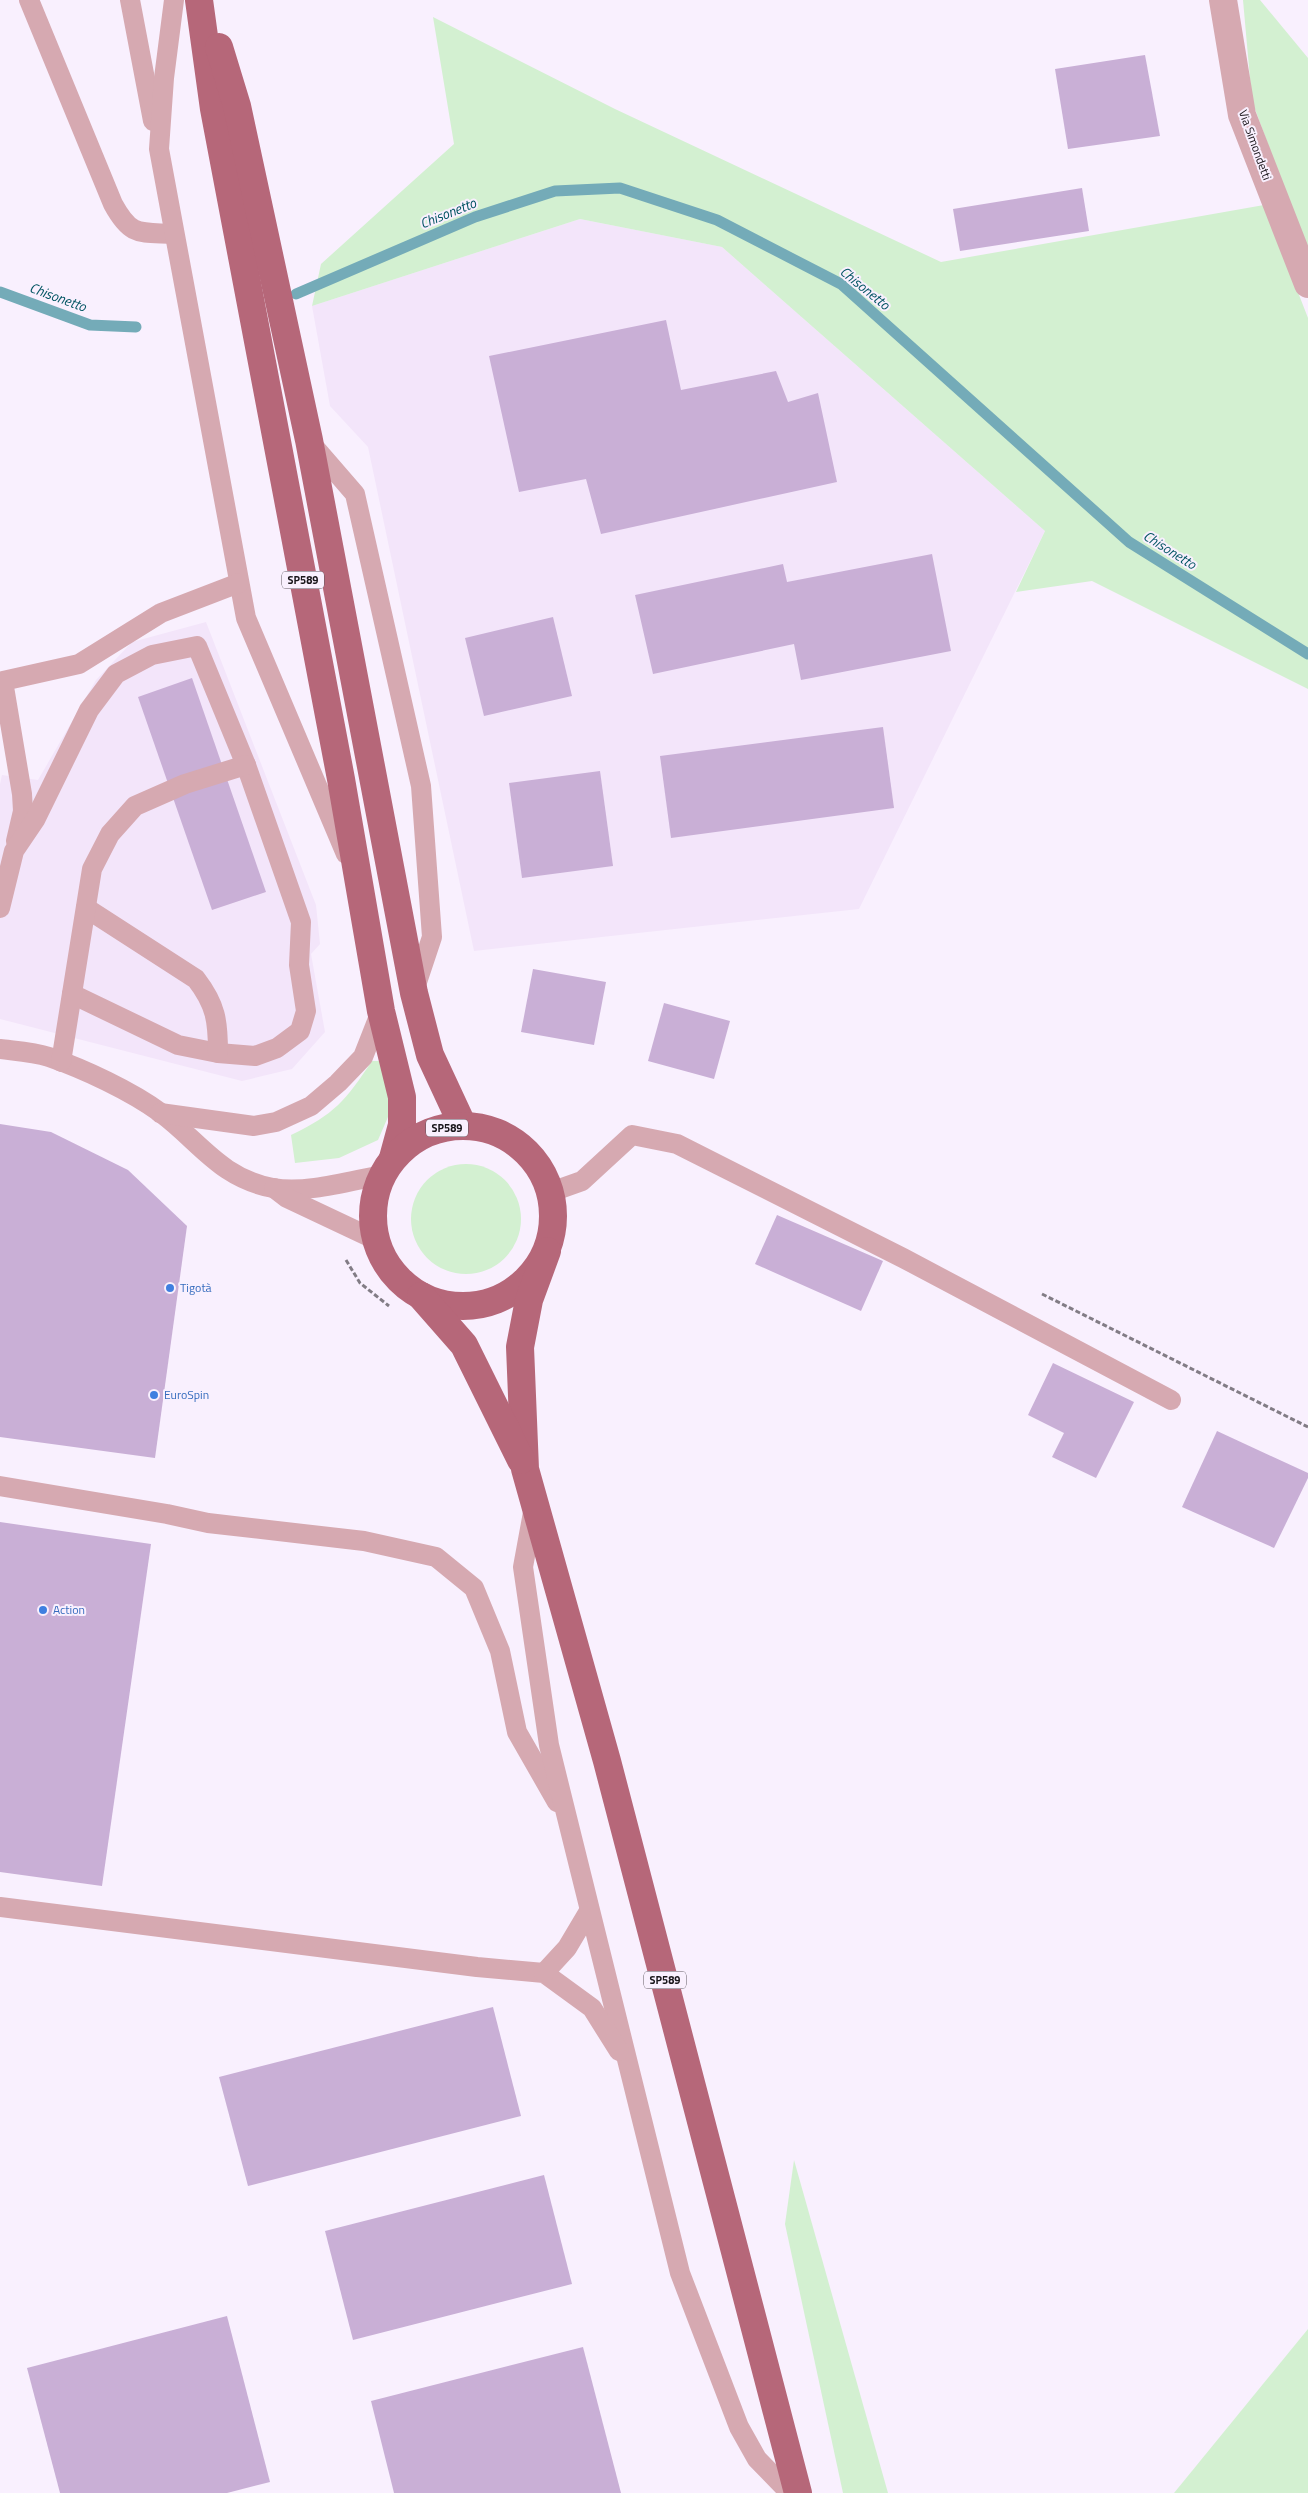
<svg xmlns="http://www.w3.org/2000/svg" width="1308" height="2493" font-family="'Titillium Web',sans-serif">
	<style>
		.built { fill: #f3e5fa }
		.green { fill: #d3f0d1 }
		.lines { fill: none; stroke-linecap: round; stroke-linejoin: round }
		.stream { stroke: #74abb8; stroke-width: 11 }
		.building { fill: #c9afd6 }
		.path { stroke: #827c85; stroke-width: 3; stroke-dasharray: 5 2.5; stroke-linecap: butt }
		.lane { stroke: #d6a9b1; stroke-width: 20 }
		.street { stroke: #d6a9b1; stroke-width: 28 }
		.primary { stroke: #b66779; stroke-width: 28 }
		.shop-dot { fill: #3f7fe0; stroke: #f9f0fe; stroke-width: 2 }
		.labels { text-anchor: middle; stroke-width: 4; stroke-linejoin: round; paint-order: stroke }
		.shield { fill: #f9f0fe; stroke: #5c575e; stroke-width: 1 }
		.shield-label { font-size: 11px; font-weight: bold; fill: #19151a }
		.street-label { font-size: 12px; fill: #19151a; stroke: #f9f0fe }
		.shop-label { font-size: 12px; fill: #366cbe; stroke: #f9f0fe; text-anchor: start }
		.water-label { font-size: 14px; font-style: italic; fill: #005462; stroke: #f9f0fe }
	</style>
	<rect width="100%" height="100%" fill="#f9f0fe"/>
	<g class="built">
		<polygon points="580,219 722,247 1045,531 859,909 474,951 368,447 330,406 312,306"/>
		<polygon points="206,622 316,905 320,944 311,954 325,1032 292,1069 242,1081 0,1019 0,784 2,775 38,780 96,680 132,642"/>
	</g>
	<g class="green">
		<polygon points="1243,0 1260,0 1308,58 1308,253 1252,101"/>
		<polygon points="433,17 615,109 941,262 1264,205 1308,318 1308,689 1092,581 1016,592 1045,531 722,247 580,219 312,306 321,264 454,144"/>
		<path d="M372,1061h11l8,49 -13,30 -39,18 -44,5 -4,-28c44,-21 54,-34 81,-74z"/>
		<circle cx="466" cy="1219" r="55"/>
		<polygon points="794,2160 888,2493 843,2493 785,2224"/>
		<polygon points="1308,2329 1308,2493 1174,2493"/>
	</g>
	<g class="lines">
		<g class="stream">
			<polyline points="0,292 90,325 136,327"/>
			<polyline points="296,294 475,217 555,191 620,188 717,220 841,284 1129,542 1308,654"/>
		</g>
	</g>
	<g class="building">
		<polygon points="1145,55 1160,136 1068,149 1055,69"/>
		<polygon points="1082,188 1089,231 960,251 953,209"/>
		<polygon points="666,320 681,390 776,371 788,402 818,393 837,482 601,534 586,479 519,492 489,356"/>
		<polygon points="932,554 951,651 801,680 794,644 653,674 635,595 783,564 787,582"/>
		<polygon points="553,617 572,696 484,716 465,638"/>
		<polygon points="192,678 266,892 212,910 138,697"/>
		<polygon points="883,727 894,808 671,838 660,756"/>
		<polygon points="600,771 613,866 522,878 509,783"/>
		<polygon points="533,969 606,982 594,1045 521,1032"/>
		<polygon points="664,1003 730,1021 714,1079 648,1061"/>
		<polygon points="0,1124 51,1132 128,1170 187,1226 155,1458 0,1437"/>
		<polygon points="777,1215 883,1261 861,1311 755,1264"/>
		<polygon points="1053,1363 1134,1402 1096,1478 1052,1457 1064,1433 1028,1415"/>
		<polygon points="1217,1431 1308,1473 1308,1478 1274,1548 1182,1507"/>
		<polygon points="0,1522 151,1544 102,1886 0,1872"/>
		<polygon points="493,2007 521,2116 248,2186 219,2077"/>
		<polygon points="544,2175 572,2284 353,2340 325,2231"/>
		<polygon points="227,2316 270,2482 227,2493 60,2493 27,2368"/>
		<polygon points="583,2347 621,2493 394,2493 371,2401"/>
	</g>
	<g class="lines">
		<g class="path">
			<polyline points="346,1260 360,1283 389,1306"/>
			<polyline points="1042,1294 1308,1427"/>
		</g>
		<g class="lane">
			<path d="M29,0l84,204c18,33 26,28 61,30"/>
			<polyline points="130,0 153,121"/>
			<polyline points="174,0 164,78 159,149 246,618 346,854"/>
			<polyline points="310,442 355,494 421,786 432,937 414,991"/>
			<polyline points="16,841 23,811 22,794 3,681 79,664 161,613 239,583"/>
			<polyline points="0,908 14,851 35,820 89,710 116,674 152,655 197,646 246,765 301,922 299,965 306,1011 300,1031 277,1048 255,1056 218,1053 178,1045 72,994"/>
			<path d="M86,908l110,71c20,26 22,42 22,74"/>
			<path d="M0,1049c16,2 34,3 49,8 35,12 82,34 112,56 39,29 59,65 112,75 33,6 76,-7 109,-13"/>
			<polyline points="61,1062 92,869 110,834 135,806 185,784 246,765"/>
			<polyline points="160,1113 254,1126 276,1122 311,1106 338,1083 363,1057 381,1011"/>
			<polyline points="274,1188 287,1198 376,1240"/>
			<polyline points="551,1192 582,1181 632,1135 677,1144 903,1258 1171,1400"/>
			<polyline points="0,1486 167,1514 208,1523 364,1541 436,1557 474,1588 500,1651 517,1732 557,1802"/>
			<polyline points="534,1507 523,1567 549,1745 680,2273 739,2427 757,2459 790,2493"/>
			<polyline points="0,1907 477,1967 544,1973 592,2008 619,2051"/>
			<polyline points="544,1973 567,1948 589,1911"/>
		</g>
		<polyline class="street" points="1223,0 1242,115 1308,284"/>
		<g class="primary">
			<polyline points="199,0 214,109 341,779 381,1011 402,1097 402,1125 393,1158"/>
			<polyline points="219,47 237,106 309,440 414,993 430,1055 463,1126"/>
			<circle cx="463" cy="1216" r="90"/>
			<polyline points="547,1251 529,1300 520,1347 525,1469 607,1761 798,2493"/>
			<polyline points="421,1296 464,1345 521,1460"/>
		</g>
	</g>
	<g class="shop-dot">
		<circle cx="170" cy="1288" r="5"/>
		<circle cx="154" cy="1395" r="5"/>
		<circle cx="43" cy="1610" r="5"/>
	</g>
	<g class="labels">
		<g class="shield">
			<rect x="282" y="571.5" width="42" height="17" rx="4"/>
			<rect x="426" y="1119.5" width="42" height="17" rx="4"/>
			<rect x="644" y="1971.5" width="42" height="17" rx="4"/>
		</g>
		<g class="shield-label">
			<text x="303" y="584">SP589</text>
			<text x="447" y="1132">SP589</text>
			<text x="665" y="1984">SP589</text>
		</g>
		<g class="street-label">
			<text transform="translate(1255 145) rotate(70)" y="4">Via Simondetti</text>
		</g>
		<g class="shop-label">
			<text x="180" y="1292">Tigotà</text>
			<text x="164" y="1399">EuroSpin</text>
			<text x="53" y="1614">Action</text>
		</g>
		<g class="water-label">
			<text transform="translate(448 213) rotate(-22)" y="5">Chisonetto</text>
			<text transform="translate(865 288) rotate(39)" y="5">Chisonetto</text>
			<text transform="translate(58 297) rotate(20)" y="5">Chisonetto</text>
			<text transform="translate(1170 550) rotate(32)" y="5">Chisonetto</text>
		</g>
	</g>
</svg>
